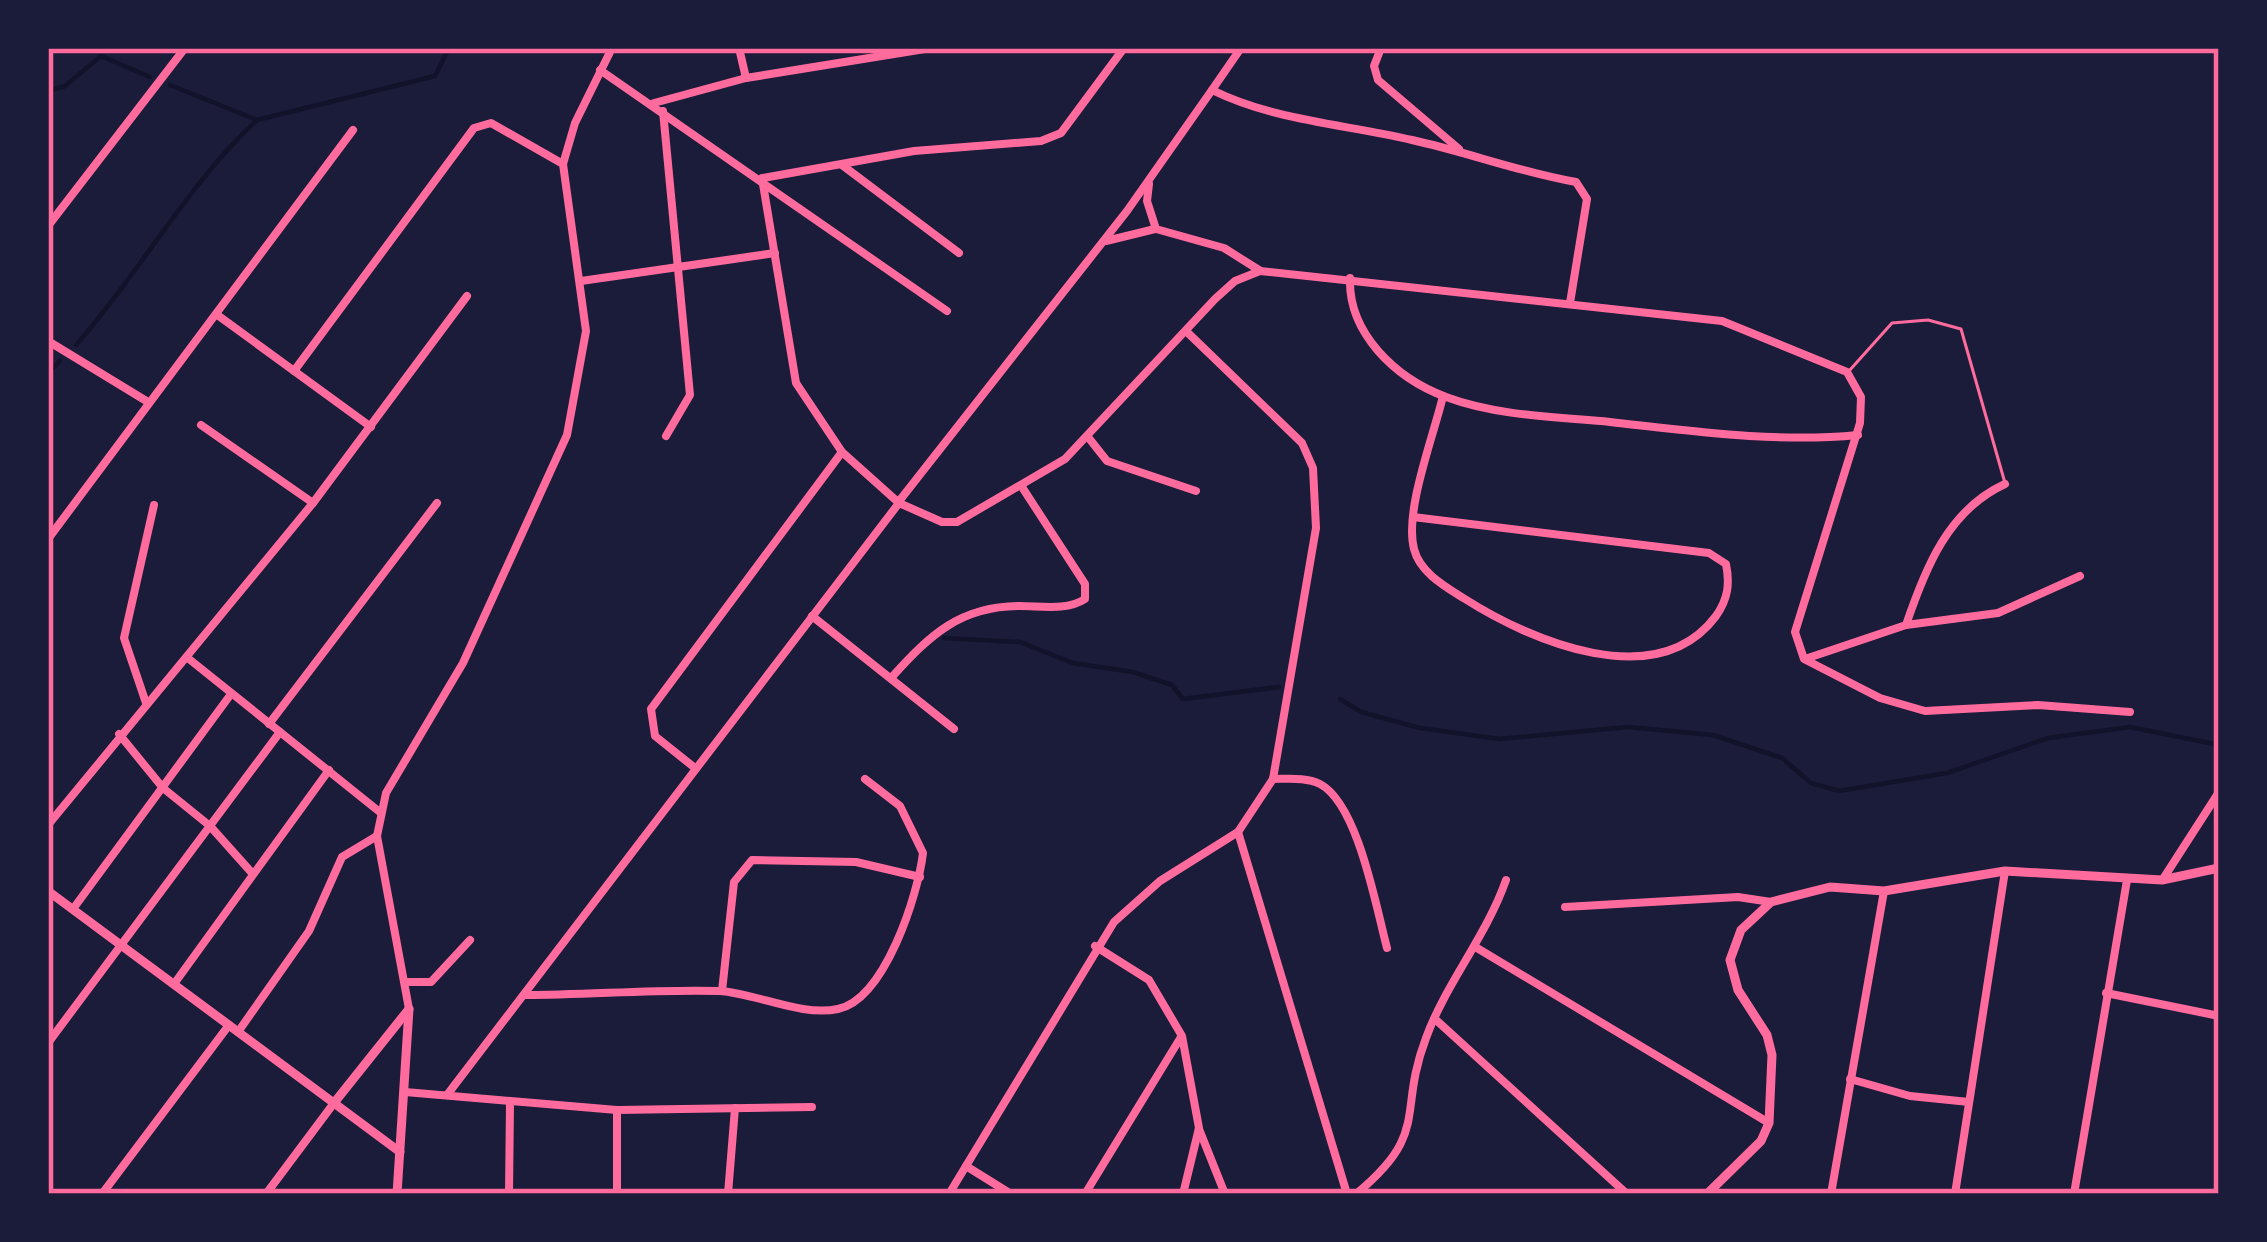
<svg xmlns="http://www.w3.org/2000/svg" width="2267" height="1242" font-family="'Sofia Sans Condensed',sans-serif">
	<style>
		.lines { fill: none; stroke-linecap: round; stroke-linejoin: round }
		.stream { stroke: #12122b; stroke-width: 4.5 }
		.service { stroke: #ff6b9d; stroke-width: 3 }
		.minor { stroke: #ff6b9d; stroke-width: 8 }
		.tertiary { stroke: #ff6b9d; stroke-width: 9 }
		.neatline { fill: none; stroke: #ff6b9d; stroke-width: 4.5 }
	</style>
	<rect width="100%" height="100%" fill="#1b1b3a"/>
	<g class="lines">
		<g class="stream">
			<polyline points="170,85 257,120 435,76 449,48"/>
			<polyline points="48,91 65,86 101,56 150,77"/>
			<path d="M76,345c64,-72 110,-159 181,-225"/>
			<polyline points="48,373 60,361"/>
			<polyline points="944,638 1020,642 1073,663 1133,672 1172,685 1183,699 1279,687"/>
			<polyline points="1340,699 1361,712 1420,728 1500,739 1628,727 1713,735 1782,758 1811,783 1839,791 1947,773 2048,738 2130,727 2219,745"/>
		</g>
		<polyline class="service" points="1849,371 1892,323 1928,320 1961,329 2005,483"/>
		<g class="minor">
			<polyline points="739,48 746,78"/>
			<polyline points="1381,48 1374,66 1378,80 1459,149"/>
			<polyline points="600,70 947,311"/>
			<polyline points="1212,90 1241,48"/>
			<polyline points="654,103 746,78 931,48"/>
			<polyline points="663,111 690,395 666,436"/>
			<polyline points="842,165 959,253"/>
			<polyline points="762,178 796,383 842,452 899,503 942,522 957,522 1065,459 1215,299 1235,281 1260,271 1722,321 1847,372 1861,397 1860,423 1795,632 1804,659 1880,698 1925,711 2038,705 2130,712"/>
			<polyline points="763,178 914,151 1041,141 1061,133 1124,48"/>
			<polyline points="1149,184 1147,201 1156,229 1224,248 1259,270"/>
			<polyline points="48,226 185,48"/>
			<polyline points="1106,241 1155,229"/>
			<path d="M1350,278c-2,55 45,100 96,119 51,19 111,20 164,25 82,9 165,21 248,13"/>
			<polyline points="581,281 775,253"/>
			<polyline points="216,314 371,427"/>
			<polyline points="48,341 148,402"/>
			<polyline points="294,371 474,128 491,123 563,164"/>
			<polyline points="201,425 313,503"/>
			<polyline points="1088,437 1107,461 1196,491"/>
			<path d="M900,500l227,-289 85,-121c63,31 132,34 200,50 55,12 107,32 164,42l11,17 -17,104"/>
			<path d="M1413,517l296,36 17,11c4,20 2,35 -10,52 -59,79 -185,25 -251,-17 -19,-12 -45,-26 -51,-50 -10,-38 20,-114 29,-153"/>
			<polyline points="48,539 353,130"/>
			<polyline points="812,616 954,729"/>
			<path d="M1906,625c19,-56 42,-115 99,-141"/>
			<polyline points="189,659 381,813"/>
			<polyline points="1805,659 1906,625 1998,613 2080,576"/>
			<path d="M892,677c38,-42 68,-71 128,-71 21,0 47,5 65,-7v-15l-63,-97"/>
			<polyline points="146,703 124,638 154,505"/>
			<polyline points="269,724 437,503"/>
			<polyline points="119,734 163,788 210,826 252,873"/>
			<polyline points="695,768 655,736 651,709 842,452"/>
			<path d="M1273,779c16,0 33,-2 47,5 38,20 56,123 67,164"/>
			<polyline points="48,825 313,503 467,296"/>
			<polyline points="1238,832 1347,1194"/>
			<polyline points="377,836 409,1009"/>
			<polyline points="2163,879 2219,792"/>
			<polyline points="1565,907 1738,897 1771,902"/>
			<polyline points="73,909 231,694"/>
			<polyline points="1095,946 1149,980 1182,1036 1199,1128 1183,1194"/>
			<polyline points="1477,948 1769,1123"/>
			<polyline points="406,982 431,982 470,940"/>
			<polyline points="174,984 329,770"/>
			<polyline points="722,991 734,882 752,860 856,862 920,877"/>
			<polyline points="2106,993 2219,1016"/>
			<path d="M525,995c64,0 130,-6 194,-4 37,2 82,26 119,18 47,-10 80,-114 85,-156l-23,-47 -35,-27"/>
			<polyline points="1435,1019 1627,1194"/>
			<polyline points="238,1032 309,931 342,857 377,836 386,793 463,663 567,435 586,331 563,164 575,123 612,48"/>
			<polyline points="48,1043 280,732"/>
			<polyline points="1850,1079 1910,1096 1969,1102"/>
			<polyline points="405,1092 617,1110 812,1107"/>
			<polyline points="447,1095 899,503"/>
			<polyline points="617,1110 617,1194"/>
			<polyline points="1199,1129 1225,1194"/>
			<polyline points="966,1166 1011,1194"/>
			<polyline points="102,1194 229,1025"/>
			<polyline points="266,1194 334,1103"/>
			<polyline points="509,1194 510,1103"/>
			<polyline points="728,1194 735,1108"/>
			<polyline points="949,1194 1114,922 1160,881 1238,832 1273,779 1316,528 1313,468 1302,443 1187,332"/>
			<polyline points="1085,1194 1181,1037"/>
			<path d="M1356,1194c75,-62 41,-80 70,-156 20,-55 60,-101 80,-158"/>
			<polyline points="1831,1194 1884,891"/>
			<polyline points="1955,1194 2005,871"/>
			<polyline points="2074,1194 2127,880"/>
		</g>
		<g class="tertiary">
			<polyline points="48,891 400,1152"/>
			<polyline points="334,1103 409,1009"/>
			<polyline points="397,1194 409,1009"/>
			<polyline points="1707,1194 1761,1141 1769,1123 1772,1055 1767,1035 1738,990 1730,960 1741,930 1771,902 1830,887 1884,891 2005,871 2162,880 2219,868"/>
		</g>
	</g>
	<rect width="2267" height="1242" fill="none" stroke="#1b1b3a" stroke-width="102"/>
	<rect x="51" y="51" width="2165" height="1140" class="neatline"/>
</svg>
